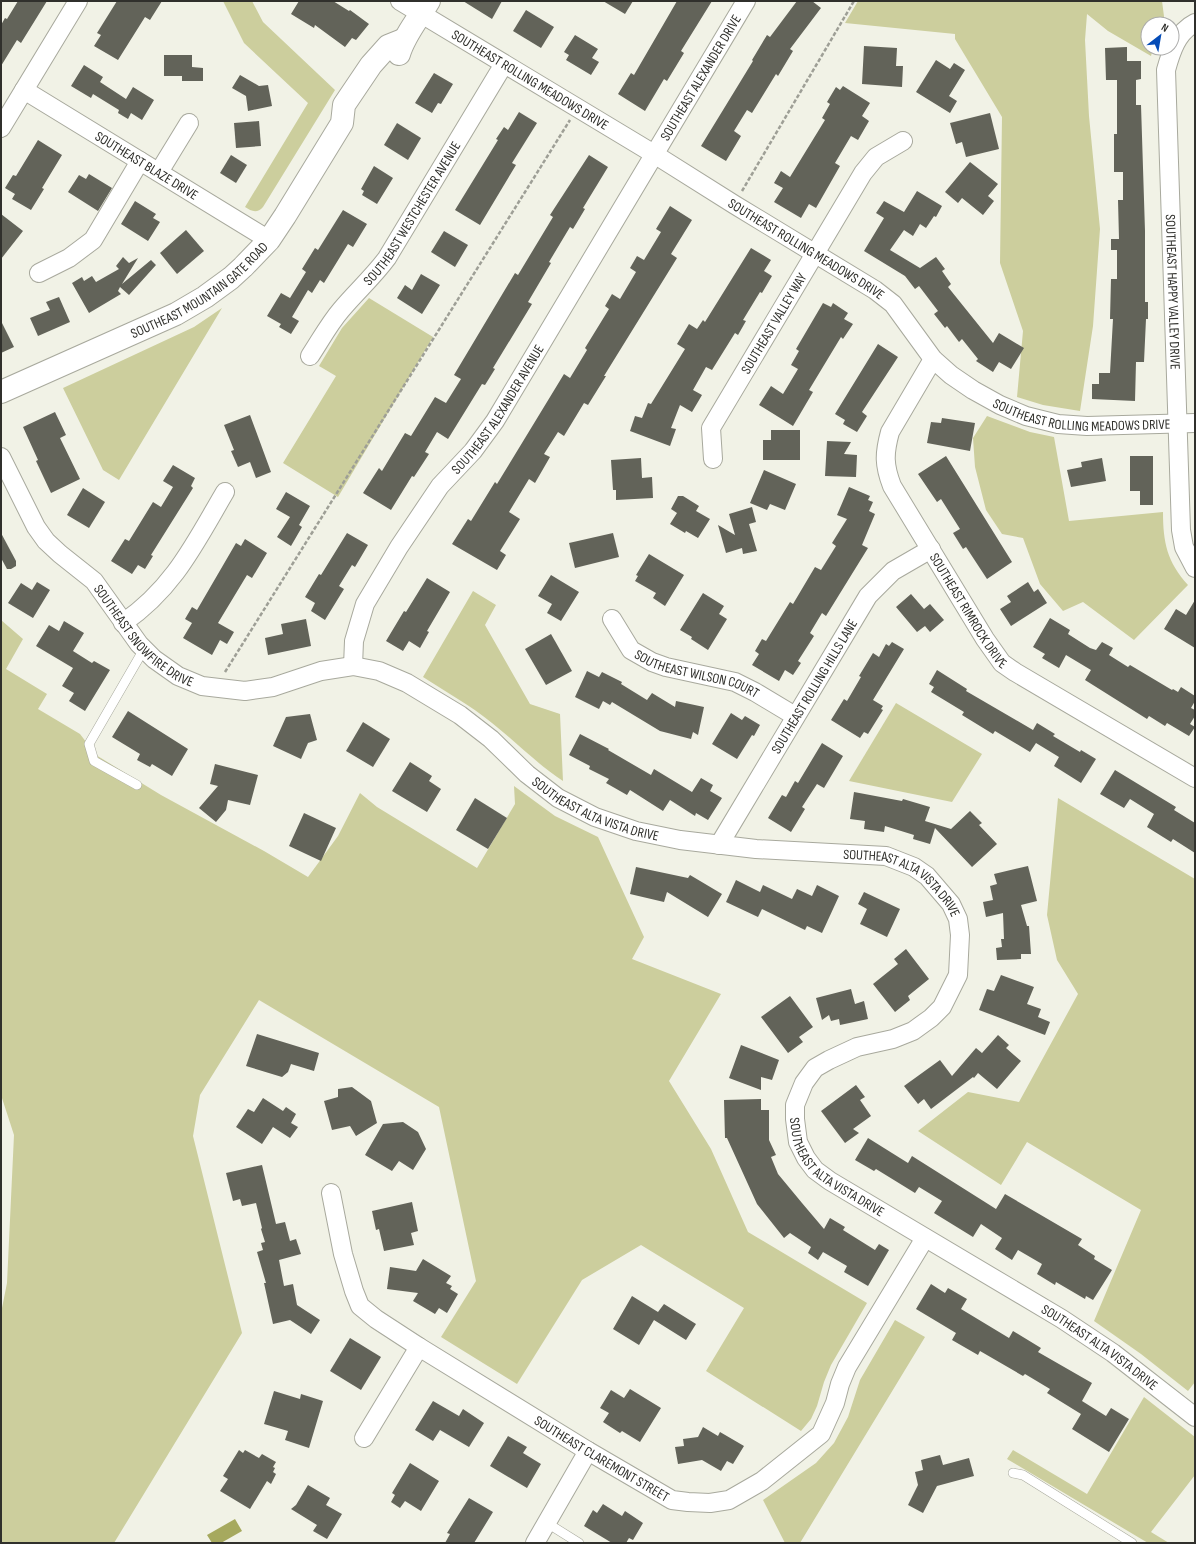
<svg xmlns="http://www.w3.org/2000/svg" width="1196" height="1544" font-family="'Sofia Sans Condensed',sans-serif">
	<style>
		.green { fill: #ccce9d }
		.water { fill: #a6a95e }
		.building { fill: #626359 }
		.lines { fill: none; stroke-linecap: round; stroke-linejoin: round }
		.service-casing { stroke: #a8a99d; stroke-width: 10 }
		.minor-casing { stroke: #a8a99d; stroke-width: 20 }
		.tertiary-casing { stroke: #a8a99d; stroke-width: 24 }
		.path { stroke: #9e9f96; stroke-width: 2.5; stroke-dasharray: 4 2; stroke-linecap: butt }
		.service { stroke: #fff; stroke-width: 9 }
		.minor { stroke: #fff; stroke-width: 18 }
		.tertiary { stroke: #fff; stroke-width: 22 }
		.labels { text-anchor: middle; stroke-width: 4; stroke-linejoin: round; paint-order: stroke }
		.street-label { font-size: 14px; fill: #30302c; stroke: #fff }
	</style>
	<rect width="100%" height="100%" fill="#f1f2e6"/>
	<g class="green">
		<path d="M223,1h29l11,21 72,68 -72,117c-6,7 -12,4 -18,0l63,-104 -64,-60z"/>
		<polygon points="858,1 1162,1 1165,24 1148,24 1148,48 1153,48 1151,56 1108,31 1087,14 1085,40 1089,116 1100,229 1093,326 1080,411 1043,405 1017,397 1023,331 1000,263 1002,117 955,39 955,34 845,23"/>
		<polygon points="369,298 433,337 338,497 283,463 336,376 319,366 342,328"/>
		<polygon points="222,308 119,480 103,470 63,388 194,327"/>
		<path d="M987,416l43,16 24,5 15,84 94,-9c0,30 4,50 25,73l-54,55 -51,-38 -20,9 -23,-27 -17,-46 -21,-4 -16,-24 -11,-43 -2,-29z"/>
		<path d="M473,591l23,14 -11,20 45,79 30,10 3,67c-26,-17 -47,-39 -71,-58 -22,-18 -46,-31 -69,-46z"/>
		<polygon points="1,620 23,639 6,669 47,694 38,709 80,734 96,755 161,795 264,851 308,877 338,836 360,793 377,807 477,868 515,804 514,786 555,816 598,837 644,937 632,959 721,994 669,1081 711,1149 748,1232 867,1303 831,1365 824,1382 817,1406 811,1419 801,1431 706,1371 744,1308 641,1245 582,1280 517,1384 441,1337 476,1281 439,1107 259,1000 200,1095 193,1136 242,1333 114,1543 1,1543 1,1313 7,1283 14,1135 1,1095"/>
		<polygon points="896,703 982,754 952,802 849,781"/>
		<polygon points="1058,798 1195,879 1195,1382 1188,1391 1141,1354 1094,1321 1141,1210 1027,1142 1001,1185 918,1131 968,1092 1019,1102 1078,994 1057,960 1047,915"/>
		<polygon points="895,1320 925,1337 800,1543 785,1543 763,1500 816,1463 834,1443 848,1417 860,1380"/>
		<polygon points="1144,1397 1195,1437 1195,1475 1151,1532 1169,1543 1148,1543 1007,1459 1013,1450 1087,1494"/>
	</g>
	<polygon class="water" points="235,1519 242,1531 221,1543 212,1543 207,1535"/>
	<g class="building">
		<polygon points="18,1 47,1 21,43 17,40 1,66 1,25 5,18 7,19"/>
		<polygon points="117,1 162,1 150,20 145,17 118,60 94,46 101,35 97,33"/>
		<polygon points="299,1 333,1 349,11 350,10 369,24 356,40 352,38 345,47 315,25 314,28 291,14"/>
		<polygon points="463,1 502,1 492,19"/>
		<polygon points="603,1 633,1 625,14"/>
		<polygon points="677,1 712,1 681,51 684,53 667,81 664,79 645,111 618,94 631,73 634,75"/>
		<polygon points="797,1 812,1 821,8 790,49 793,51 778,76 776,74 752,113 747,110 734,131 741,136 726,161 701,146 753,61 752,60 767,35 770,37"/>
		<polygon points="526,10 554,27 541,48 513,31"/>
		<polygon points="575,35 598,49 592,58 599,62 591,75 566,60 569,55 564,52"/>
		<polygon points="864,46 897,48 896,66 903,66 902,87 862,84"/>
		<polygon points="1127,47 1127,61 1141,61 1141,79 1136,80 1136,105 1141,105 1145,231 1145,302 1148,302 1148,319 1146,319 1144,362 1136,362 1135,401 1092,399 1092,384 1099,384 1099,373 1110,373 1113,319 1110,319 1111,279 1117,279 1117,250 1111,250 1111,239 1119,239 1118,200 1123,200 1123,172 1114,172 1114,134 1117,134 1117,80 1106,80 1105,48"/>
		<polygon points="164,55 192,55 192,67 203,68 203,81 182,81 182,76 164,76"/>
		<polygon points="936,60 950,69 954,63 965,70 949,96 957,101 950,113 916,92"/>
		<polygon points="84,65 103,77 100,82 126,99 133,87 154,100 142,120 131,113 128,119 118,113 119,110 93,94 91,98 71,86"/>
		<polygon points="434,73 453,84 441,104 438,103 432,113 415,103"/>
		<polygon points="240,75 259,86 268,85 272,106 248,111 246,96 232,88"/>
		<polygon points="843,86 870,103 862,116 869,121 858,140 851,136 835,163 840,166 816,208 809,204 801,218 774,202 783,188 774,183 781,171 790,177 825,120 822,118 830,104 827,102 836,87 840,90"/>
		<polygon points="519,112 537,123 512,163 516,165 480,225 455,210 498,140 496,139 504,127 508,130"/>
		<polygon points="990,113 999,149 966,157 962,142 956,144 950,123"/>
		<polygon points="259,121 261,146 236,148 234,123"/>
		<polygon points="397,123 421,138 408,160 384,145"/>
		<polygon points="38,140 62,155 42,188 44,189 31,210 12,199 15,194 5,188 13,175 16,176"/>
		<polygon points="231,155 247,165 236,183 220,173"/>
		<polygon points="589,155 608,167 583,208 585,209 573,229 570,227 549,262 551,263 528,302 532,304 493,368 495,369 485,385 482,384 448,439 437,432 425,452 429,454 414,477 412,476 391,510 363,493 379,468 382,471 405,433 411,436 435,397 446,403 461,379 454,375 515,273 518,275 553,217 550,215"/>
		<polygon points="970,162 998,184 988,196 994,201 983,215 962,198 958,203 945,192"/>
		<polygon points="374,166 393,178 377,204 362,195 364,191 361,189"/>
		<polygon points="89,174 112,188 98,211 68,192 79,175 86,179"/>
		<polygon points="917,191 942,206 936,217 934,216 926,228 920,224 913,236 904,230 890,250 920,268 936,257 945,269 942,271 951,284 948,287 993,343 999,333 1024,348 1011,369 999,362 993,372 976,361 978,359 962,339 959,342 947,326 945,328 934,314 938,311 919,286 915,289 905,276 864,251 884,218 876,213 884,201 904,212"/>
		<polygon points="135,201 156,214 153,218 160,222 148,241 121,224"/>
		<polygon points="670,206 692,220 671,254 677,258 604,376 606,376 588,405 584,403 564,436 558,432 544,454 550,457 535,483 529,479 509,512 520,519 500,551 506,555 497,570 452,544 468,519 471,521 495,482 497,484 564,374 570,378 587,350 585,348 609,309 605,306 612,294 620,299 636,272 630,268 637,256 644,260 661,232 656,229"/>
		<polygon points="343,210 367,224 353,247 348,244 324,283 320,280 312,293 308,290 292,317 299,321 291,334 279,327 281,324 267,316 281,293 290,298 306,272 302,269 315,248 318,250"/>
		<polygon points="1,214 23,231 1,259"/>
		<polygon points="186,230 204,251 177,274 160,253"/>
		<polygon points="444,231 468,245 455,267 431,252"/>
		<polygon points="751,248 771,260 764,271 772,276 762,293 760,292 743,320 746,321 738,335 735,333 712,370 706,367 693,390 702,395 692,412 680,405 671,428 676,429 670,446 630,431 635,416 642,418 648,403 651,404 685,349 677,344 689,324 697,329 703,320 705,322"/>
		<polygon points="123,257 129,263 138,258 122,284 151,260 156,265 129,295 120,287 118,291 121,294 89,313 72,283 82,277 84,281 92,276 96,282 119,269 116,266"/>
		<polygon points="421,274 440,285 422,314 397,298 405,285 412,290"/>
		<polygon points="59,297 70,322 38,336 30,318 50,310 46,302"/>
		<polygon points="823,303 831,307 833,303 848,313 844,319 853,324 843,339 841,337 809,390 813,392 793,426 759,405 771,386 783,394 798,369 791,365 799,351 796,349"/>
		<polygon points="1,321 14,347 1,353"/>
		<polygon points="878,344 898,357 862,412 867,416 857,432 843,424 845,420 835,414"/>
		<polygon points="55,412 66,435 60,438 80,479 51,493 36,461 38,460 23,427"/>
		<polygon points="250,415 271,472 256,478 250,462 238,467 231,451 234,450 224,425"/>
		<polygon points="942,418 975,423 970,451 927,443 931,422 941,423"/>
		<polygon points="771,430 800,430 800,460 763,460 763,440 771,440"/>
		<polygon points="827,441 851,442 844,454 857,455 856,477 825,476"/>
		<polygon points="946,456 1012,562 987,579 966,547 963,549 953,533 960,529 941,499 937,502 918,474"/>
		<polygon points="1130,456 1153,456 1153,505 1140,505 1140,491 1130,491"/>
		<polygon points="641,458 642,478 652,477 653,498 616,500 616,490 613,490 611,460"/>
		<polygon points="1102,458 1106,481 1071,487 1067,470 1082,467 1081,462"/>
		<polygon points="173,465 195,478 191,486 193,488 151,555 153,556 145,569 138,565 132,574 111,561 125,539 129,541 153,502 161,507 173,487 163,481"/>
		<polygon points="764,470 796,484 785,510 770,504 767,510 750,503"/>
		<polygon points="849,487 870,496 868,500 873,502 869,511 875,514 862,545 868,548 826,616 822,613 810,633 814,636 798,661 801,663 793,675 785,670 779,681 752,665 759,654 755,651 762,639 766,641 790,602 793,604 815,567 821,570 836,546 832,543 847,519 837,515"/>
		<polygon points="83,488 105,502 89,528 67,515"/>
		<polygon points="286,492 310,506 299,525 302,527 291,546 277,537 290,517 276,509"/>
		<polygon points="678,496 683,496 699,506 696,511 710,519 698,538 686,531 685,533 670,524 677,513 671,509"/>
		<polygon points="752,507 756,522 749,524 757,551 743,554 742,548 726,553 718,525 735,535 729,514"/>
		<polygon points="1,533 16,561 16,566 11,569 7,569 1,558"/>
		<polygon points="347,533 368,545 355,567 352,565 339,586 344,589 325,620 311,611 315,603 305,597 319,574 321,575"/>
		<polygon points="613,533 619,557 575,568 569,543"/>
		<polygon points="245,539 267,553 252,578 247,575 218,623 234,632 227,644 220,640 212,655 183,638 192,623 185,619 192,607 197,610 236,543 241,546"/>
		<polygon points="649,554 684,575 665,606 653,598 656,593 635,581 638,576 636,575"/>
		<polygon points="551,575 579,592 561,621 547,613 552,604 538,596"/>
		<polygon points="427,578 450,592 427,631 429,632 420,648 409,641 403,651 386,641 404,611 406,612"/>
		<polygon points="37,582 50,590 33,618 8,603 21,583 32,590"/>
		<polygon points="1028,582 1034,592 1038,589 1047,603 1011,626 1000,609 1011,602 1007,596"/>
		<polygon points="703,593 724,606 719,614 727,619 708,650 691,639 692,637 680,630"/>
		<polygon points="911,594 924,609 930,604 944,620 930,632 925,626 917,632 896,607"/>
		<polygon points="1195,600 1195,648 1164,629 1176,609 1186,615"/>
		<polygon points="1050,618 1070,630 1068,634 1090,648 1096,650 1102,642 1113,648 1109,655 1128,667 1130,665 1172,690 1173,689 1178,692 1181,687 1195,696 1195,701 1191,708 1195,710 1195,716 1190,724 1195,727 1189,736 1167,723 1165,726 1149,716 1147,719 1085,680 1091,670 1066,655 1059,668 1042,658 1045,654 1033,647"/>
		<polygon points="306,619 311,646 268,655 265,638 283,634 281,624"/>
		<polygon points="64,621 84,633 73,651 92,663 94,661 110,670 85,711 69,701 74,693 62,686 73,668 36,646 49,625 59,631"/>
		<polygon points="551,634 572,671 546,685 525,649"/>
		<polygon points="892,642 904,649 873,700 883,706 881,709 883,710 868,734 864,732 860,738 831,720 844,699 847,701 861,677 859,676 873,653 879,657 886,644 889,646"/>
		<polygon points="937,670 967,689 966,691 1033,730 1037,723 1055,734 1053,736 1080,752 1081,750 1096,759 1081,783 1054,766 1059,757 1036,743 1030,752 995,731 993,734 962,715 964,712 931,692 934,687 929,684"/>
		<polygon points="587,671 599,677 602,672 622,682 621,684 647,700 652,693 675,707 676,701 704,707 698,735 693,732 691,739 660,731 612,702 610,705 603,701 599,709 575,697"/>
		<polygon points="128,711 188,749 172,776 152,764 150,767 137,760 140,754 112,737"/>
		<polygon points="731,713 742,720 745,716 760,725 754,736 752,735 737,759 712,744"/>
		<polygon points="310,714 317,740 308,743 301,759 273,746 286,717"/>
		<polygon points="363,722 390,739 373,767 346,751"/>
		<polygon points="580,734 609,749 608,750 651,775 654,769 692,792 701,778 713,785 710,791 722,798 708,820 696,813 695,816 670,800 663,811 630,790 627,795 606,783 609,779 589,769 590,766 569,755"/>
		<polygon points="822,743 843,756 824,788 817,784 802,807 805,809 791,832 768,818 782,795 786,797 795,781 798,783"/>
		<polygon points="410,762 432,776 429,781 441,789 427,812 392,791"/>
		<polygon points="215,764 258,775 250,805 228,800 226,810 216,822 199,808 218,786 210,784"/>
		<polygon points="1115,770 1176,807 1174,810 1195,823 1195,853 1173,839 1171,842 1147,827 1154,814 1130,799 1124,808 1100,794"/>
		<polygon points="854,792 902,801 903,799 930,807 925,821 951,829 970,811 982,823 979,825 997,844 972,867 935,828 930,844 913,839 914,835 885,826 884,832 864,829 865,821 850,819"/>
		<polygon points="475,798 507,818 488,849 456,830"/>
		<polygon points="304,813 336,828 321,861 289,846"/>
		<polygon points="1028,866 1037,901 1021,905 1027,926 1029,926 1031,954 1021,954 1021,959 997,960 996,948 1002,947 1001,939 1004,939 1003,913 986,917 983,902 993,900 990,886 997,884 994,874"/>
		<polygon points="636,867 688,878 690,875 722,894 708,917 667,892 664,902 630,894"/>
		<polygon points="736,880 760,892 763,885 792,899 797,889 812,896 817,885 839,896 822,933 807,926 805,930 762,909 758,917 726,902"/>
		<polygon points="864,892 900,909 887,937 860,924 867,909 858,904"/>
		<polygon points="906,949 929,979 908,996 910,1000 895,1012 873,984 898,964 894,959"/>
		<polygon points="1001,975 1034,987 1027,1004 1041,1009 1038,1017 1050,1022 1045,1035 979,1010 987,989 994,991"/>
		<polygon points="851,989 855,1004 864,1001 868,1019 840,1025 839,1019 831,1021 829,1015 822,1020 816,998"/>
		<polygon points="790,996 813,1027 799,1037 803,1042 788,1053 761,1017"/>
		<polygon points="257,1034 319,1053 314,1071 291,1064 288,1072 282,1077 246,1066"/>
		<polygon points="998,1035 1009,1045 1006,1048 1021,1061 997,1089 978,1073 974,1078 973,1077 931,1109 924,1099 918,1104 904,1086 940,1060 952,1076 976,1048 982,1053"/>
		<polygon points="741,1045 779,1060 772,1080 761,1077 761,1090 729,1078"/>
		<polygon points="856,1085 865,1097 860,1100 871,1116 853,1129 859,1133 845,1143 821,1111"/>
		<polygon points="352,1087 371,1101 377,1123 356,1136 350,1126 332,1130 324,1101 338,1097 338,1089"/>
		<polygon points="263,1098 283,1111 286,1107 296,1114 291,1123 298,1127 290,1138 273,1127 262,1144 236,1127 248,1109 254,1112"/>
		<polygon points="761,1099 761,1110 769,1110 769,1140 776,1155 771,1157 778,1174 802,1203 824,1229 830,1218 845,1227 843,1230 875,1250 879,1244 889,1250 868,1286 844,1272 847,1266 823,1252 818,1260 808,1253 811,1247 790,1233 784,1238 757,1204 727,1138 725,1138 724,1100"/>
		<polygon points="403,1122 418,1132 426,1149 413,1170 399,1161 392,1171 365,1155 383,1124"/>
		<polygon points="868,1138 908,1163 912,1156 996,1209 1005,1194 1082,1239 1078,1245 1095,1256 1094,1259 1112,1270 1093,1300 1086,1296 1085,1299 1056,1282 1055,1285 1037,1274 1042,1264 1018,1250 1012,1260 995,1249 1002,1238 981,1224 973,1237 934,1213 942,1201 919,1187 915,1193 876,1169 874,1171 855,1160"/>
		<polygon points="262,1165 276,1224 285,1222 290,1241 296,1239 301,1254 279,1260 284,1286 293,1284 297,1305 320,1320 311,1334 290,1320 273,1324 264,1283 266,1283 257,1252 263,1250 261,1243 265,1242 261,1229 262,1228 256,1203 242,1206 240,1199 233,1201 226,1173"/>
		<polygon points="412,1202 418,1231 411,1233 414,1245 384,1251 379,1229 376,1230 372,1211"/>
		<polygon points="423,1259 451,1276 446,1283 452,1286 450,1289 458,1294 447,1313 439,1308 435,1314 413,1301 418,1293 387,1289 390,1267 416,1271"/>
		<polygon points="931,1284 945,1293 948,1288 967,1299 961,1309 1009,1338 1013,1331 1041,1348 1038,1352 1092,1383 1082,1401 1106,1416 1111,1408 1129,1419 1109,1452 1072,1429 1081,1414 1047,1393 1050,1389 1025,1374 1023,1376 980,1351 978,1355 952,1340 956,1333 916,1309"/>
		<polygon points="632,1296 658,1312 664,1304 696,1324 686,1340 654,1320 639,1345 613,1329"/>
		<polygon points="350,1338 381,1357 361,1390 330,1371"/>
		<polygon points="630,1389 661,1408 640,1442 622,1431 620,1433 603,1422 609,1413 600,1408 611,1390 624,1398"/>
		<polygon points="274,1391 300,1399 301,1394 323,1401 309,1448 285,1440 288,1431 264,1424"/>
		<polygon points="433,1401 459,1416 463,1409 484,1423 469,1447 440,1430 433,1441 415,1430"/>
		<polygon points="703,1427 718,1436 720,1432 744,1446 733,1464 727,1461 721,1471 702,1460 678,1464 675,1447 684,1446 683,1439 698,1437"/>
		<polygon points="508,1436 527,1447 523,1453 541,1464 527,1488 490,1466"/>
		<polygon points="239,1450 243,1453 245,1450 259,1458 262,1454 276,1462 273,1467 275,1468 273,1472 276,1474 271,1484 267,1481 250,1509 220,1491 228,1479 223,1476"/>
		<polygon points="940,1455 943,1465 969,1458 974,1476 937,1486 923,1513 908,1505 918,1485 915,1472 923,1470 921,1460"/>
		<polygon points="410,1463 439,1481 421,1511 405,1501 400,1508 391,1502 395,1495 392,1493"/>
		<polygon points="308,1485 330,1498 326,1505 342,1514 327,1539 313,1531 317,1525 291,1509 296,1505"/>
		<polygon points="469,1498 493,1512 474,1543 445,1543 450,1534 447,1533"/>
		<polygon points="603,1504 622,1516 625,1511 643,1523 633,1540 629,1538 626,1543 612,1543 584,1526 593,1510 597,1513"/>
	</g>
	<g class="lines">
		<defs>
			<g id="service">
				<polyline points="137,785 94,761 89,744 144,649"/>
				<polyline points="1013,1473 1023,1475 1132,1543"/>
				<polyline points="547,1523 579,1543"/>
			</g>
			<g id="minor">
				<path id="s1" d="M400,1l254,153 81,51 140,85 18,14 40,55 18,16 22,15 27,15 26,11 32,8 29,2 108,-3"/>
				<path id="s2" d="M1195,23c-18,9 -24,29 -29,47l15,460 3,17 11,21"/>
				<path id="s3" d="M24,90l245,150"/>
				<polyline points="1,128 78,1"/>
				<polyline points="159,172 189,123"/>
				<polyline points="39,273 69,258 93,240 140,161"/>
				<path id="s4" d="M310,356c10,-15 19,-32 31,-46 15,-18 32,-33 46,-52l117,-194"/>
				<path id="s5" d="M933,359l-43,73c-6,22 -6,33 2,54l93,153 17,24 13,9 180,106"/>
				<path id="s6" d="M1,457l35,70 10,14 14,13 34,27 45,63 15,15 24,17 24,10 43,5 28,-4 48,-16 32,-5 26,5 28,12 53,32 31,24 36,35 31,24 37,19 41,14 44,9 76,9 130,7 28,11 13,9 24,28 7,15 2,16 -2,40 -16,32 -11,11 -18,13 -20,8 -36,8 -28,13 -14,8 -11,15 -9,22v14l3,23 8,16 9,12 15,11 232,138 51,34 82,64"/>
				<path id="s7" d="M713,459l-2,-31 152,-255 13,-16 27,-16"/>
				<path id="s8" d="M612,619l19,31 21,12 14,5 69,15 20,10 40,24"/>
				<path d="M123,623c51,-35 72,-80 102,-131"/>
				<path id="s9" d="M353,666l1,-25 11,-37 34,-57 41,-61 33,-35 22,-30 251,-420"/>
				<path id="s10" d="M719,845l149,-249 25,-25 38,-22"/>
				<path id="s11" d="M331,1193l12,61 11,37 6,15 16,13 43,28 169,104 84,49 16,2 22,1 19,-3 33,-19 59,-47 14,-31 5,-19 7,-17 78,-129"/>
				<polyline points="364,1438 419,1347"/>
				<polyline points="535,1543 588,1451"/>
			</g>
			<g id="tertiary">
				<path d="M399,54c6,-20 20,-36 30,-53"/>
				<path id="s12" d="M1,392l175,-78 29,-17 26,-19 12,-11 26,-27 16,-24 57,-93 2,-18 27,-40 17,-19 15,-6"/>
			</g>
		</defs>
		<use href="#service" class="service-casing"/>
		<use href="#minor" class="minor-casing"/>
		<use href="#tertiary" class="tertiary-casing"/>
		<g class="path">
			<polyline points="742,191 854,1"/>
			<polyline points="225,672 570,120"/>
		</g>
		<use href="#service" class="service"/>
		<use href="#minor" class="minor"/>
		<use href="#tertiary" class="tertiary"/>
	</g>
	<g class="labels">
		<g class="street-label">
			<text dy="5" stroke="none"><textPath href="#s9" startOffset="689">SOUTHEAST ALEXANDER DRIVE</textPath></text>
			<text dy="5" stroke="none"><textPath href="#s1" startOffset="152">SOUTHEAST ROLLING MEADOWS DRIVE</textPath></text>
			<text dy="5" stroke="none"><textPath href="#s3" startOffset="144">SOUTHEAST BLAZE DRIVE</textPath></text>
			<text dy="5" stroke="none"><textPath href="#s4" startOffset="176">SOUTHEAST WESTCHESTER AVENUE</textPath></text>
			<text dy="5" stroke="none"><textPath href="#s1" startOffset="476">SOUTHEAST ROLLING MEADOWS DRIVE</textPath></text>
			<text dy="5" stroke="none"><textPath href="#s12" startOffset="224">SOUTHEAST MOUNTAIN GATE ROAD</textPath></text>
			<text dy="5" stroke="none"><textPath href="#s2" startOffset="279">SOUTHEAST HAPPY VALLEY DRIVE</textPath></text>
			<text dy="5" stroke="none"><textPath href="#s7" startOffset="153">SOUTHEAST VALLEY WAY</textPath></text>
			<text dy="5" stroke="none"><textPath href="#s9" startOffset="300">SOUTHEAST ALEXANDER AVENUE</textPath></text>
			<text dy="5" stroke="none"><textPath href="#s1" startOffset="812">SOUTHEAST ROLLING MEADOWS DRIVE</textPath></text>
			<text dy="5" stroke="none"><textPath href="#s5" startOffset="286">SOUTHEAST RIMROCK DRIVE</textPath></text>
			<text dy="5" stroke="none"><textPath href="#s6" startOffset="233">SOUTHEAST SNOWFIRE DRIVE</textPath></text>
			<text dy="5" stroke="none"><textPath href="#s8" startOffset="107">SOUTHEAST WILSON COURT</textPath></text>
			<text dy="5" stroke="none"><textPath href="#s10" startOffset="185">SOUTHEAST ROLLING HILLS LANE</textPath></text>
			<text dy="5" stroke="none"><textPath href="#s6" startOffset="753">SOUTHEAST ALTA VISTA DRIVE</textPath></text>
			<text dy="5" stroke="none"><textPath href="#s6" startOffset="1077">SOUTHEAST ALTA VISTA DRIVE</textPath></text>
			<text dy="5" stroke="none"><textPath href="#s6" startOffset="1509">SOUTHEAST ALTA VISTA DRIVE</textPath></text>
			<text dy="5" stroke="none"><textPath href="#s6" startOffset="1833">SOUTHEAST ALTA VISTA DRIVE</textPath></text>
			<text dy="5" stroke="none"><textPath href="#s11" startOffset="403">SOUTHEAST CLAREMONT STREET</textPath></text>
		</g>
	</g>
	<rect width="1196" height="1544" fill="none" stroke="#30302c" stroke-width="4"/>
	<g transform="translate(1160 36) rotate(31)"><circle r="19" fill="#ffffff" stroke="#acacab"/>
	<path d="M0-3L7 15L0 10L-7 15Z" fill="#054cb7"/>
	<text y="-6" font-size="11" font-weight="bold" text-anchor="middle" fill="#30302c">N</text>
	</g>
</svg>
